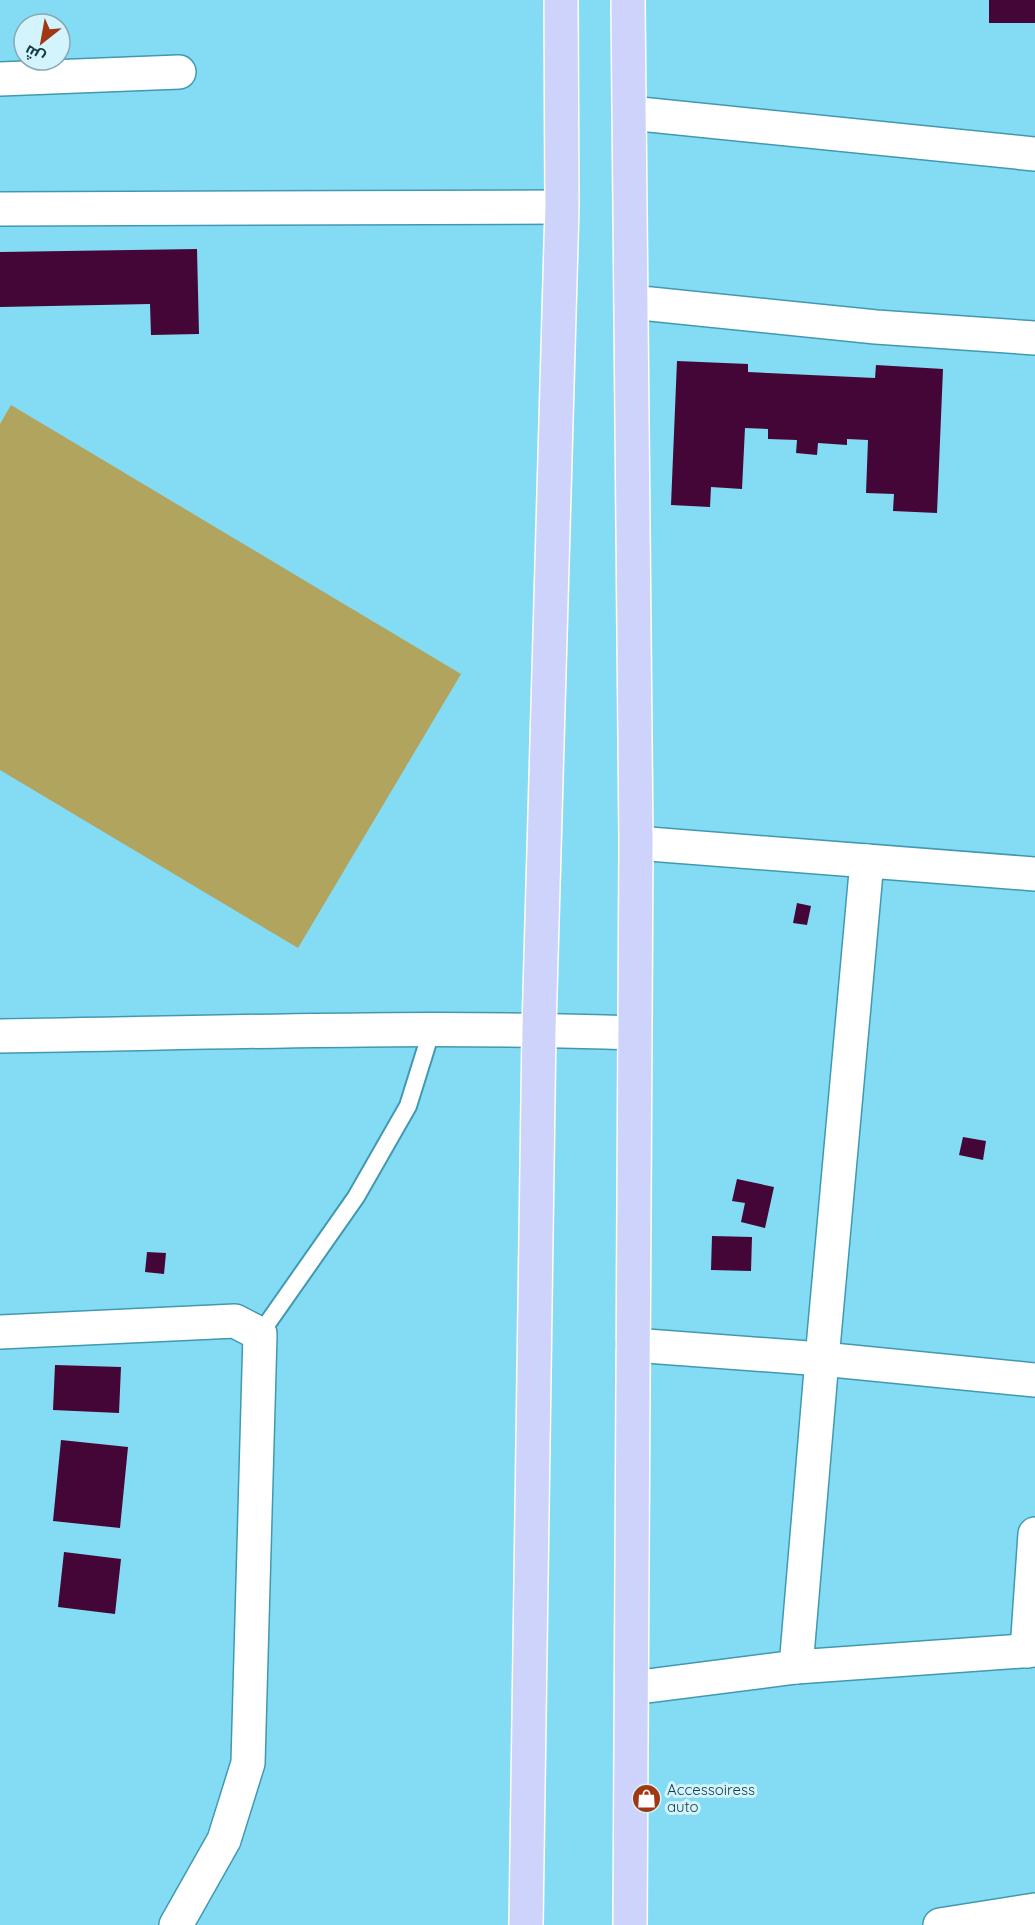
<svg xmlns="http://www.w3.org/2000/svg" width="1035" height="1925" font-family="Quicksand,Cairo,sans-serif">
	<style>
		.green { fill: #b1a45e }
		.building { fill: #440637 }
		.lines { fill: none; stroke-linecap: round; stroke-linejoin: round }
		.service-casing { stroke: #4199b1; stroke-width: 20 }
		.minor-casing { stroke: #4199b1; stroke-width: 36 }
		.tertiary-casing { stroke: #4199b1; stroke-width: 36 }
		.primary-casing { stroke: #fff; stroke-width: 36 }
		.service { stroke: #fff; stroke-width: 16 }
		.minor { stroke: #fff; stroke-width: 33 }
		.tertiary { stroke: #fff; stroke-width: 33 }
		.primary { stroke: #ced3fb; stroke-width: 33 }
		.labels { text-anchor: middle; stroke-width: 6; stroke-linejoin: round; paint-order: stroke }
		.poi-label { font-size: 15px; fill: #163b45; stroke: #d3f3fd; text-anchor: start }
	</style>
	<rect width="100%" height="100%" fill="#84dbf4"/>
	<polygon class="green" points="11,405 461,674 298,948 0,770 0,424"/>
	<g class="building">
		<rect x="989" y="0" width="46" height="23"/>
		<polygon points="197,249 199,334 151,335 150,304 0,307 0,252"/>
		<polygon points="677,361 748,364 748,372 875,378 876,365 943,369 937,513 893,511 894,494 866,493 868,440 847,439 847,445 818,443 817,455 796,453 797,440 768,439 768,429 745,428 742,489 711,487 710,507 671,505"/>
		<polygon points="797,903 811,906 807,925 793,923"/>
		<polygon points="963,1137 986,1141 983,1160 959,1155"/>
		<polygon points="737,1179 774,1187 765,1228 741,1222 745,1203 732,1201"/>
		<polygon points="712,1236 752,1237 751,1271 711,1270"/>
		<polygon points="147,1252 166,1253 164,1274 145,1272"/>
		<polygon points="55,1365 121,1367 119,1413 53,1410"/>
		<polygon points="61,1440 128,1447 120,1528 53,1521"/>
		<polygon points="64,1552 121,1559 115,1614 58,1607"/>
	</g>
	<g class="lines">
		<defs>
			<polyline id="service" points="260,1334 356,1197 408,1106 432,1029"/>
			<g id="minor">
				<polyline points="0,79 179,72"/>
				<polyline points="630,113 1035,154"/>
				<polyline points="0,209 562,207"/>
				<polyline points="631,302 876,327 1035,338"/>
				<polyline points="636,843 1035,874"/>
				<polyline points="0,1332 235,1321 260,1334 248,1763 224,1840 176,1925"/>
				<polyline points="633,1345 822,1359 1035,1380"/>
				<polyline points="1027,1651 1035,1534"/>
				<polyline points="796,1667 822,1359 867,861"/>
				<polyline points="632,1688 796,1667 1035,1650"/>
				<polyline points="940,1925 1035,1910"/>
			</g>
			<path id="tertiary" d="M0,1036c212,-3 424,-11 635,-3"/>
			<g id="primary">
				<polyline points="628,0 636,843 630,1925"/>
				<polyline points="526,1925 539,1029 562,207 561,0"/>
			</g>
		</defs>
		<use href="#service" class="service-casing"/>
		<use href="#minor" class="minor-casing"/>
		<use href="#tertiary" class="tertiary-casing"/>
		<use href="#primary" class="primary-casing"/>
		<use href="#service" class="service"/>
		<use href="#minor" class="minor"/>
		<use href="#tertiary" class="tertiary"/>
		<use href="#primary" class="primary"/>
	</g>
	<defs>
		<symbol id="shop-disc" viewBox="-11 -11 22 22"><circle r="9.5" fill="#a03913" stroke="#d3f3fd"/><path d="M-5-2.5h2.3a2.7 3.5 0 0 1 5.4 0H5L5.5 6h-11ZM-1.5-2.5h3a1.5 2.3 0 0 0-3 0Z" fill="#fff"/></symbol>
	</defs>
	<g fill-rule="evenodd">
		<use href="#shop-disc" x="630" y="1782" width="33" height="33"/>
	</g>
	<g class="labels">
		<g class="poi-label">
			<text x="667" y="1795">Accessoiress<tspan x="667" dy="17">auto</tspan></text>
		</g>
	</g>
	<g transform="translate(42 42) rotate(211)"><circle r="28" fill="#d3f3fd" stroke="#87a9b3" stroke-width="1.5"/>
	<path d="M0-4.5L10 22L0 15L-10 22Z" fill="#a03913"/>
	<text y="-9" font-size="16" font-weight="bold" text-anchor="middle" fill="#163b45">ش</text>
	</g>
</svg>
